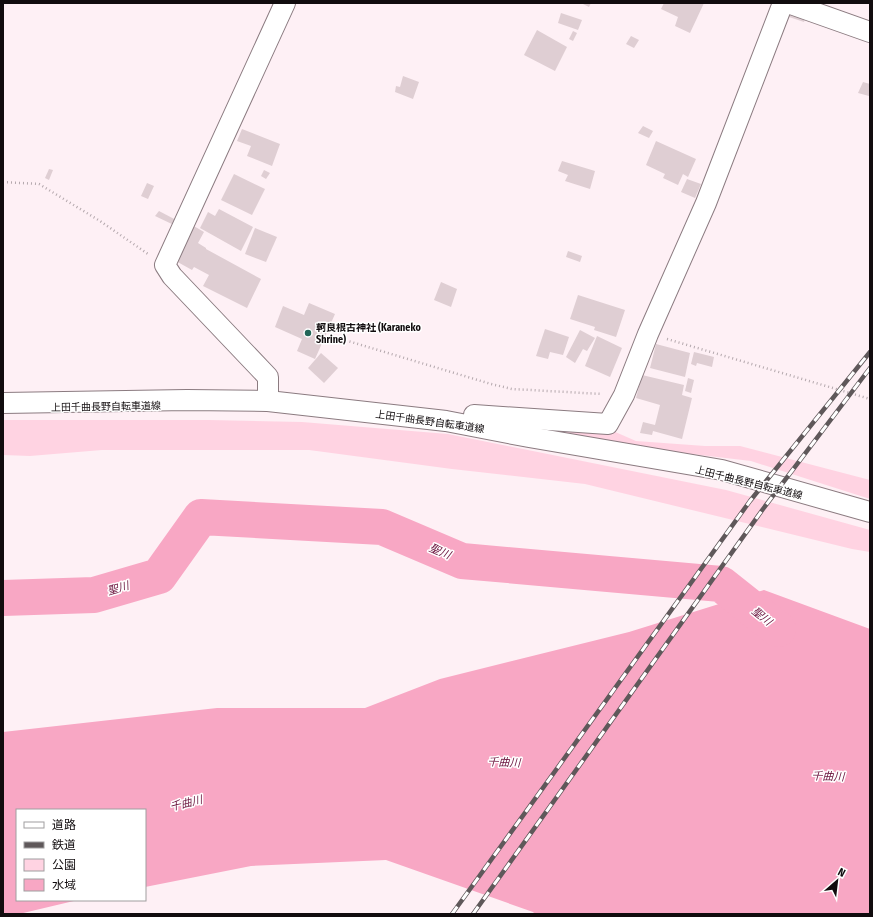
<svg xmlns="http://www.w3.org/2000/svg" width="873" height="917" font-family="'Fira Sans Condensed','Noto Sans JP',sans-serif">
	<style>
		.green { fill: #ffd3e2 }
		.water { fill: #f8a7c4 }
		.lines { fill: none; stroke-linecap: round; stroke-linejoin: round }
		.river { stroke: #f8a7c4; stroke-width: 36 }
		.building { fill: #dfced3 }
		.minor-casing { stroke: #8b7b80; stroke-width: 22 }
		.path { stroke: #b4a8ad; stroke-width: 2.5; stroke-dasharray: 1 3; stroke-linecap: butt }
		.minor { stroke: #fff; stroke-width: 20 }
		.rail-casing { stroke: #5f585a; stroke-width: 4.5 }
		.rail { stroke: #fff; stroke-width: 3; stroke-dasharray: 9; stroke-linecap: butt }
		.poi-dot { fill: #226658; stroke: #fff; stroke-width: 1.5 }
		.labels { text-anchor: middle; stroke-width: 3; stroke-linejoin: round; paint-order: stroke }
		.poi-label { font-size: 10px; font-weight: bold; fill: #110c0e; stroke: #fff; text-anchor: start }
		.street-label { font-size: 10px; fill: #110c0e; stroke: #fff }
		.water-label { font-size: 11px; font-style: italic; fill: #6b143e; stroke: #fff }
	</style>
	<rect width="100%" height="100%" fill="#fef0f5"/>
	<g class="green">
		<polygon points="3,420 209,420 302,422 448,434 726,490 870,530 870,552 852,549 585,484 452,469 309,450 102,450 30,456 3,455"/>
		<polygon points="476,421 613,431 636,441 705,446 740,446 870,480 870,499 751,461 632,447"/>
	</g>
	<polygon class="water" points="764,590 870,629 870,914 535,914 533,912 386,860 251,866 145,887 145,810 17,810 17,900 78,900 19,914 3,914 3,732 217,708 365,708 440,679 629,632"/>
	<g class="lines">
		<polyline class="river" points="3,598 94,595 159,576 201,517 382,527 462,561 721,584 778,629"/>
	</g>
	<g class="building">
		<polygon points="581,3 591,3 589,7"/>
		<polygon points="664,3 704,3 690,33 675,26 678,17 661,9"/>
		<polygon points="792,9 807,13 804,22 789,17"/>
		<polygon points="561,13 582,20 578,30 558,23"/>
		<polygon points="537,30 567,47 555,71 524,55"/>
		<polygon points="573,31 577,33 573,41 569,39"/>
		<polygon points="631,36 639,40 634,48 626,44"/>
		<polygon points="403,76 419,82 413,99 395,92 396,86 400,87"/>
		<polygon points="863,82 870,84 869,96 858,93"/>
		<polygon points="643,126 653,131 649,138 638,133"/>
		<polygon points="242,129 280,144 272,166 247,156 251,146 237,141"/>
		<polygon points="656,141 696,159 688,177 683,174 678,185 663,178 665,174 646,165"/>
		<polygon points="562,161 595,171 590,189 565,181 568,175 558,171"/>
		<polygon points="49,169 53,170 49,180 45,178"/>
		<polygon points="264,170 270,173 266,179 261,176"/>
		<polygon points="234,174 265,189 252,215 221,200"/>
		<polygon points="687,179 701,184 695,198 681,192"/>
		<polygon points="147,183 154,186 148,199 141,196"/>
		<polygon points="219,209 253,227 241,251 200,228 208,212 215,216"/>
		<polygon points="159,211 178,221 176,226 155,216"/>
		<polygon points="192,225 204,232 198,243 206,248 206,249 261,279 247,308 203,286 209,275 194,267 192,270 174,260"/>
		<polygon points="255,228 277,237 266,262 245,254"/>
		<polygon points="568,251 582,256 580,262 566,257"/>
		<polygon points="441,282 457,289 451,307 434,300"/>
		<polygon points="578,295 625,310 616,337 594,330 595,327 570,319"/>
		<polygon points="309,303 335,314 315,359 297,351 302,339 275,327 283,306 304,315"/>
		<polygon points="545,329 569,337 563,355 550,352 548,359 536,356"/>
		<polygon points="580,330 595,338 587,351 583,349 575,363 566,357"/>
		<polygon points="597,336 622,348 610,377 585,366"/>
		<polygon points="656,344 690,353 685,377 650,368"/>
		<polygon points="694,352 714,357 712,367 697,363 696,366 691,364"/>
		<polygon points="321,353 338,368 324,383 308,368"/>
		<polygon points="642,375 684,385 682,395 692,398 682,439 653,431 652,435 640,433 643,422 655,425 660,405 636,398"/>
		<polygon points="688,378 694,380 691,393 685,391"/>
	</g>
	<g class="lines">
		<defs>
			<g id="minor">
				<polyline points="788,3 870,32"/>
				<polyline points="268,401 268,377 172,276 165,265 285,3"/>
				<polyline points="3,403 187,400 268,401 446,421 529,437 722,470 870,512"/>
				<polyline points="474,415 608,424 624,395 648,334 706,203 783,3"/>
			</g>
		</defs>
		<use href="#minor" class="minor-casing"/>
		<g class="path">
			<polyline points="3,182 39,184 100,221 148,254"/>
			<polyline points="338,338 491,384 512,389 602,394"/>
			<polyline points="667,339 870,399"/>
		</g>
		<use href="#minor" class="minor"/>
		<defs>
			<g id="rail">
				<polyline points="452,914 750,501 870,352"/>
				<polyline points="473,914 763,509 870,368"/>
			</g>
		</defs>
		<use href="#rail" class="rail-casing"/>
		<use href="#rail" class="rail"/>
	</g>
	<circle class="poi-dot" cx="308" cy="333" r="4"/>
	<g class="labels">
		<g class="poi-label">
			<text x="316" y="331">軻良根古神社 (Karaneko<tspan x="316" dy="12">Shrine)</tspan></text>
		</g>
		<g class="street-label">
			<text transform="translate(106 406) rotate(-1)" y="4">上田千曲長野自転車道線</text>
			<text transform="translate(430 421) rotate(8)" y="4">上田千曲長野自転車道線</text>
			<text transform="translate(749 482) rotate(14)" y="4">上田千曲長野自転車道線</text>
		</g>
		<g class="water-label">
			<text transform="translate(440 551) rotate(23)" y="4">聖川</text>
			<text transform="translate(118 588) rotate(-16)" y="4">聖川</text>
			<text transform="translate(762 616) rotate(39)" y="4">聖川</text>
			<text transform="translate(504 762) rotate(2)" y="4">千曲川</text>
			<text transform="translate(828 776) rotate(2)" y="4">千曲川</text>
			<text transform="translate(186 803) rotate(-14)" y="4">千曲川</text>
		</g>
	</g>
	<rect width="873" height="917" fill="none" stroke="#110c0e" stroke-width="8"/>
	<rect x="16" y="809" width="130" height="92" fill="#ffffff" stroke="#a09e9f"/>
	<rect x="24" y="822" width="20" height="6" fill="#ffffff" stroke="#a09e9f"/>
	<text x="52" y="829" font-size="12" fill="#110c0e">道路</text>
	<rect x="24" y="842" width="20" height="6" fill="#5f585a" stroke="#a09e9f"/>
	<text x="52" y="849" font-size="12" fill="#110c0e">鉄道</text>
	<rect x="24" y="859" width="20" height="12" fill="#ffd3e2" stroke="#a09e9f"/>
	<text x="52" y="869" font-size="12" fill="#110c0e">公園</text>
	<rect x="24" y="879" width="20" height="12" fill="#f8a7c4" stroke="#a09e9f"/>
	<text x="52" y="889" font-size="12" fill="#110c0e">水域</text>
	<g transform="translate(837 881) rotate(28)" stroke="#ffffff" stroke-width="3" paint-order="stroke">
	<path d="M0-3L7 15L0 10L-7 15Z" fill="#110c0e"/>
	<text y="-6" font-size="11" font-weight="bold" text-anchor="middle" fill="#110c0e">N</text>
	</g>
</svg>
